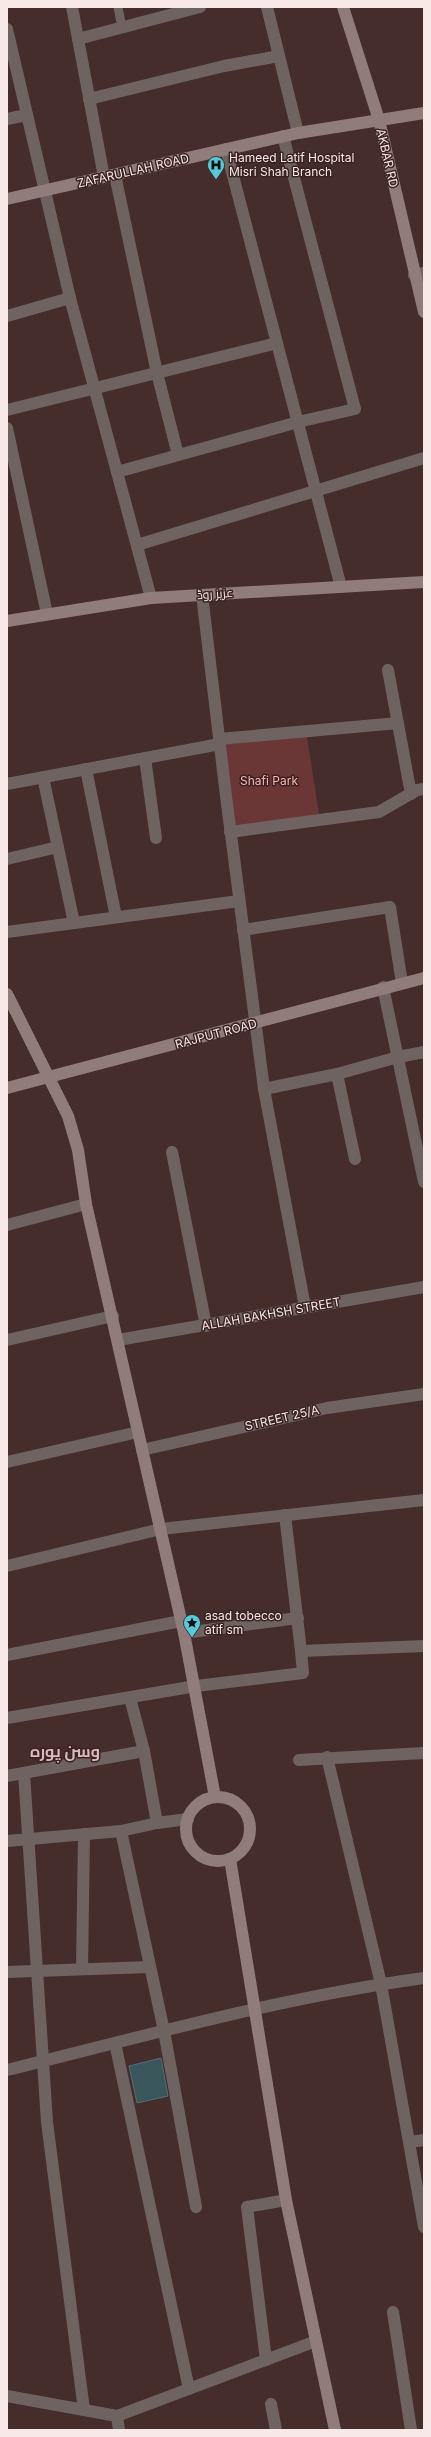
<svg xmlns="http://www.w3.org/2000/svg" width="431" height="2437" font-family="Inter,Cairo,sans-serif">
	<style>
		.green { fill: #6a3736 }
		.building { fill: #39565b; stroke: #517074 }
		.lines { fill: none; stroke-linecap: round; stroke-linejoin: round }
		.lane { stroke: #6f6362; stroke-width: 9 }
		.street { stroke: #6f6362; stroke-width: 12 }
		.secondary { stroke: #907c7b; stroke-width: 12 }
		.labels { text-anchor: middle; stroke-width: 3; stroke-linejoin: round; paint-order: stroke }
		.poi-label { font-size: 12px; fill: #f8e8e7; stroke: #3a2322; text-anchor: start }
		.street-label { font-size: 12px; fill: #f8e8e7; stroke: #3a2322 }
		.park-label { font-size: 12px; fill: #feb4b1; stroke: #3a2322 }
		.district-label { font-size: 16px; font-weight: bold; fill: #dabbb9; stroke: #3a2322 }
	</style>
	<rect width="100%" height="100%" fill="#452d2c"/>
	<polygon class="green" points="306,731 320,820 230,832 219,739"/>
	<polygon class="building" points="161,2058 168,2096 137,2103 129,2066"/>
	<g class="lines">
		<polyline class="lane" points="118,7 122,28"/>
		<g class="street">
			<polyline points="72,7 104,177"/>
			<polyline points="267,7 298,133"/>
			<polyline points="7,29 70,298 117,472 298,422 355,409 283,136"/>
			<polyline points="78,39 200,7"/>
			<polyline points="89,99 224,66 279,56"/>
			<polyline points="7,119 27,115"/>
			<polyline points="226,149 341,587"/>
			<polyline points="115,175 157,373 178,455"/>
			<polyline points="414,275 424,273"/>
			<polyline points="7,316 70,298"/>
			<polyline points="7,410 277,343"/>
			<polyline points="7,428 47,614"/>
			<polyline points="117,472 151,598"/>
			<polyline points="137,545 424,458"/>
			<polyline points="202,595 226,796 264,1089 305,1307"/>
			<polyline points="388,670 411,794"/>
			<polyline points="219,739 398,723"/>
			<polyline points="145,758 156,838"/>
			<polyline points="86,769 116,917"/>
			<polyline points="43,777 74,923"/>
			<polyline points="7,784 220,744"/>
			<polyline points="230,832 379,812 417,790 424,789"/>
			<polyline points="7,859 58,847"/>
			<polyline points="243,930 390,907 402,983"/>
			<polyline points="7,932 239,901"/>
			<polyline points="383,987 424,1182"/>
			<polyline points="337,1074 355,1159"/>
			<polyline points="264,1089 337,1074 398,1057 424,1052"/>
			<polyline points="172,1152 206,1326"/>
			<polyline points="7,1225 86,1204"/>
			<polyline points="7,1340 113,1316"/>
			<polyline points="118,1340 424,1287"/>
			<polyline points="142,1450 327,1408 424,1394"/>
			<polyline points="7,1462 138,1432"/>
			<polyline points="285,1515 301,1651"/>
			<polyline points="7,1566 161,1529 424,1500"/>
			<polyline points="184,1633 298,1618"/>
			<polyline points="7,1655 181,1621"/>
			<polyline points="130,1698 144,1751 157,1823"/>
			<polyline points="7,1718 196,1686 303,1673 301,1651 424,1646"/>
			<polyline points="327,1757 381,1984 424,2227"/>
			<polyline points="299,1760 424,1753"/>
			<polyline points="24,1773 47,2122 84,2410"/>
			<polyline points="7,1776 144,1751"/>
			<polyline points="121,1831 164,2031 196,2207"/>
			<polyline points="7,1841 121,1831 157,1823 188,1819"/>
			<polyline points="82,1969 84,1834"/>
			<polyline points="7,1972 150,1967"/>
			<polyline points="115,2043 189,2389"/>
			<path d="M7,2070c138,-34 276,-73 417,-92"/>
			<polyline points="410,2142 424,2140"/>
			<polyline points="393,2312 411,2430"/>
			<polyline points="266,2360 247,2207 286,2200"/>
			<polyline points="7,2396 117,2416 316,2341"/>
			<polyline points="271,2404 276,2430"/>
			<polyline points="117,2416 119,2430"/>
		</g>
		<g class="secondary">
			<polyline points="343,7 379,120 424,312"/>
			<polyline points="7,199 298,133 424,113"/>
			<polyline points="7,621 151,598 424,582"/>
			<polyline points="7,994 68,1116 78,1150 86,1204 184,1633 215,1797"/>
			<polyline points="7,1088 424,978"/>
			<circle cx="218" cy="1829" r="32"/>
			<polyline points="230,1859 286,2200 335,2430"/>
		</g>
	</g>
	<defs>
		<symbol id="hospital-pin" viewBox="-11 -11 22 30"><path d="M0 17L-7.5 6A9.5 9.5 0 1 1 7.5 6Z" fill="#53cbdb" stroke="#3a2322"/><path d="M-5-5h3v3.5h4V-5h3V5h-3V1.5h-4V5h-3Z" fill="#111"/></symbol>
		<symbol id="sight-pin" viewBox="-11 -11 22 30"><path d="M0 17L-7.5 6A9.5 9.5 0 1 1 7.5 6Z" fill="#53cbdb" stroke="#3a2322"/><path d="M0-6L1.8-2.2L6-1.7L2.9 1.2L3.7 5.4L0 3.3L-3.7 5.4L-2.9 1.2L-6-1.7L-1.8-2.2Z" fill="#111"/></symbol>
	</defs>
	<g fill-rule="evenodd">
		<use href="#hospital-pin" x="206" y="155" width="20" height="27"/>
		<use href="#sight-pin" x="182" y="1613" width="20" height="27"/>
	</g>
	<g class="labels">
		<g class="poi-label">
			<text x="229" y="162">Hameed Latif Hospital<tspan x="229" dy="14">Misri Shah Branch</tspan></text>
			<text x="205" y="1620">asad tobecco<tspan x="205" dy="14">atif sm</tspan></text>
		</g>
		<g class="street-label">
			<text transform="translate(387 158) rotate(77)" y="4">AKBAR RD</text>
			<text transform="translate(133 171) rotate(-13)" y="4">ZAFARULLAH ROAD</text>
			<text transform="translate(215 594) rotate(-4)" y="4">عزیز روڈ</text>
			<text transform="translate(216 1034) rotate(-15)" y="4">RAJPUT ROAD</text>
			<text transform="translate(271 1314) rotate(-10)" y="4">ALLAH BAKHSH STREET</text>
			<text transform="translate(282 1418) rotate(-13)" y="4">STREET 25/A</text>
		</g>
		<g class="park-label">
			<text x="269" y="785">Shafi Park</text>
		</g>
		<g class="district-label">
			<text x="65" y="1757">وسن پورہ</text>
		</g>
	</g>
	<rect width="431" height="2437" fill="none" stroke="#f8e8e7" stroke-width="16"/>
</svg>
